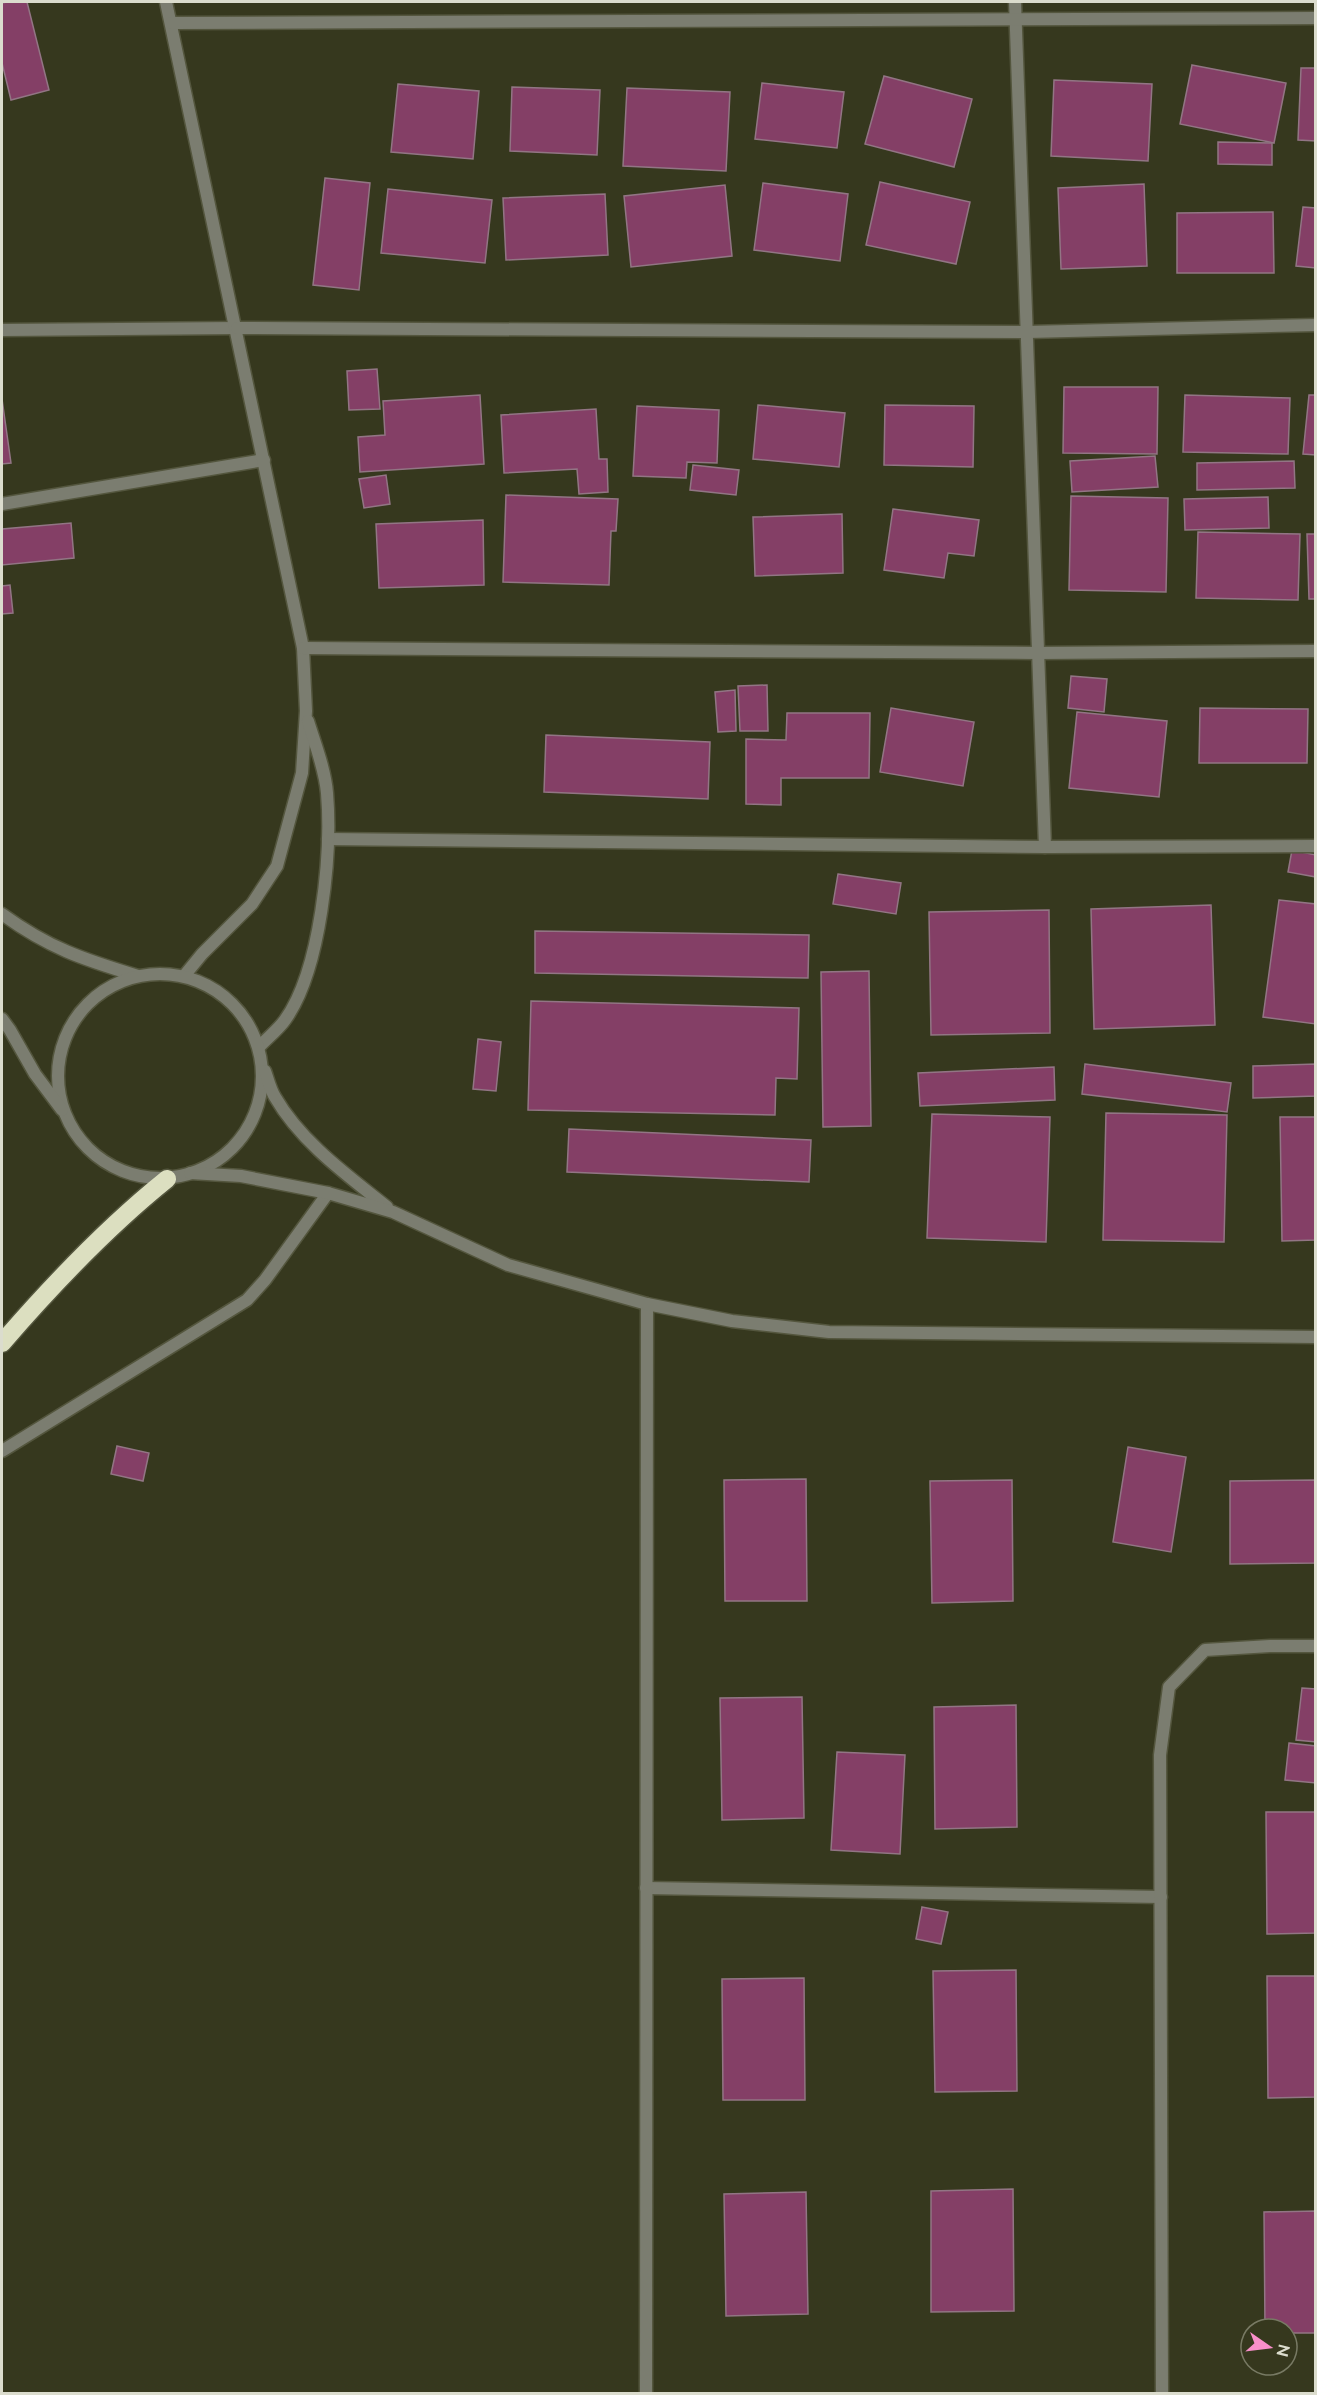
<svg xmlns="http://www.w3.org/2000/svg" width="1317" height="2395" font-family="Raleway,sans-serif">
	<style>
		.building { fill: #843f66; stroke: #927584; stroke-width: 1.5 }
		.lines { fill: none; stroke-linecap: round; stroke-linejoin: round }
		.service-casing { stroke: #54563e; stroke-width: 15 }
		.minor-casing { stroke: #54563e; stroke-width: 15 }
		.tertiary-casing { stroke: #54563e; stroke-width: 15 }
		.motorway-casing { stroke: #54563e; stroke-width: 21 }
		.service { stroke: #7b7d70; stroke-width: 12 }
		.minor { stroke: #7b7d70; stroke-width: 12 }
		.tertiary { stroke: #7b7d70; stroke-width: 12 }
		.motorway { stroke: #dcdfc0; stroke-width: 18 }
	</style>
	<rect width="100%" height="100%" fill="#36381e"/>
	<g class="building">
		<polygon points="7,2 27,2 49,90 11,100 2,63 2,3"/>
		<polygon points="1192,65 1286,83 1274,143 1180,124"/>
		<polygon points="1301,68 1316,68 1316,141 1298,140"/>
		<polygon points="884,76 972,99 954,167 865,144"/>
		<polygon points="1054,80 1152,84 1148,161 1051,156"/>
		<polygon points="762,83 844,92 837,148 755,139"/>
		<polygon points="398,84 479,91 473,159 391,152"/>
		<polygon points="512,87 600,90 597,155 510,151"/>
		<polygon points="627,88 730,92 726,171 623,166"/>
		<polygon points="1218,142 1272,143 1272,165 1218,164"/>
		<polygon points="325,178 370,183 359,290 313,285"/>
		<polygon points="880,182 970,202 956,264 866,245"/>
		<polygon points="763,183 848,194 840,261 754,250"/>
		<polygon points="1144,184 1147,266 1061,269 1058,188"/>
		<polygon points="725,185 732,256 631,267 624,196"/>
		<polygon points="388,189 492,200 485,263 381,253"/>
		<polygon points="605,194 608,255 506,260 503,198"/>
		<polygon points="1303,207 1316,208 1316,268 1296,266"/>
		<polygon points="1273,212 1274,273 1177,273 1177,213"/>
		<polygon points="377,369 380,409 349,410 347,371"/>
		<polygon points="1064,387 1158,387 1157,454 1063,453"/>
		<polygon points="480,395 484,464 360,472 358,437 385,435 383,401"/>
		<polygon points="1185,395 1290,398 1288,454 1183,452"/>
		<polygon points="1309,395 1316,395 1316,455 1303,454"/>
		<polygon points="2,399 11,463 2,464"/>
		<polygon points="758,405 845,413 839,467 753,459"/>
		<polygon points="885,405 974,406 973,467 884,465"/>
		<polygon points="637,406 719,410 717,463 687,462 686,478 633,476"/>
		<polygon points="596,409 599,459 607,459 608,492 579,494 577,469 504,473 501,415"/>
		<polygon points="1155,456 1158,487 1072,492 1070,461"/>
		<polygon points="1294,461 1295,488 1197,490 1197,463"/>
		<polygon points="693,465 739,470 736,495 690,490"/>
		<polygon points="386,475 390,504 364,508 359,479"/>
		<polygon points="506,495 618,499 616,531 611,531 609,585 503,582"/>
		<polygon points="1071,496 1168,498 1166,592 1069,590"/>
		<polygon points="1268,497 1269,528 1185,530 1184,499"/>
		<polygon points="893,509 979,520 974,556 948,553 944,578 884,570"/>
		<polygon points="842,514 843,573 755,576 753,517"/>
		<polygon points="483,520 484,585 379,588 376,524"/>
		<polygon points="71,523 74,558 2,565 2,529"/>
		<polygon points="1198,532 1300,534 1298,600 1196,598"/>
		<polygon points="1307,534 1316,534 1316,599 1309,599"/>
		<polygon points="10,585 13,613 2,614 2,586"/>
		<polygon points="1071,676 1107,679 1104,712 1068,708"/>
		<polygon points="767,685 768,731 740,731 738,686"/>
		<polygon points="735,690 736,731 718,732 715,692"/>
		<polygon points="891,708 974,722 963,786 880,772"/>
		<polygon points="1200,708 1308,709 1307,763 1199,763"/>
		<polygon points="1077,712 1167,721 1159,797 1069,788"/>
		<polygon points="787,713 870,713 869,778 781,778 781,805 746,804 746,739 786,740"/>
		<polygon points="546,735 710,742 708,799 544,792"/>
		<polygon points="1292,850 1316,855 1316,877 1288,872"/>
		<polygon points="838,874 901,883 896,914 833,904"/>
		<polygon points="1279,900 1316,904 1316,1024 1263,1017"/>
		<polygon points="1211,905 1215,1025 1094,1029 1091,909"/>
		<polygon points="1049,910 1050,1033 931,1035 929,912"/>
		<polygon points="535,931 809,935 808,978 535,973"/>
		<polygon points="869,971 871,1126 823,1127 821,972"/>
		<polygon points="531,1001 799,1008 797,1079 776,1078 775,1115 528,1110"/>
		<polygon points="478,1039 501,1042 496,1091 473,1089"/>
		<polygon points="1085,1064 1231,1083 1227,1112 1082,1094"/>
		<polygon points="1316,1064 1316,1096 1253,1098 1253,1066"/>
		<polygon points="1054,1067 1055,1100 920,1106 918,1073"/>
		<polygon points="1106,1113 1227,1115 1224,1242 1103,1240"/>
		<polygon points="932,1114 1050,1117 1046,1242 927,1238"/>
		<polygon points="1280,1117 1316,1117 1316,1240 1282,1241"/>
		<polygon points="569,1129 811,1140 809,1182 567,1172"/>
		<polygon points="117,1446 149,1453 143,1481 111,1474"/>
		<polygon points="1128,1447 1186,1457 1171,1552 1113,1542"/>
		<polygon points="806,1479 807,1601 725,1601 724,1480"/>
		<polygon points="1012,1480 1013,1601 932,1603 930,1481"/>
		<polygon points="1316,1480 1316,1563 1230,1564 1230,1481"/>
		<polygon points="1302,1688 1316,1689 1316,1742 1296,1740"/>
		<polygon points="802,1697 804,1818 722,1820 720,1698"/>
		<polygon points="1016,1705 1017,1827 935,1829 934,1707"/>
		<polygon points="1289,1743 1316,1746 1316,1783 1285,1780"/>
		<polygon points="837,1752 905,1755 900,1854 831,1850"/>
		<polygon points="1266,1812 1316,1812 1316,1933 1267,1934"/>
		<polygon points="922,1907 948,1912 941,1944 916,1939"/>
		<polygon points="1016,1970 1017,2091 935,2092 933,1971"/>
		<polygon points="1267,1976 1316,1976 1316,2097 1268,2098"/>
		<polygon points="804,1978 805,2100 723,2100 722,1979"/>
		<polygon points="1013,2189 1014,2311 931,2312 931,2191"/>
		<polygon points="806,2192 808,2314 726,2316 724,2194"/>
		<polygon points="1316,2211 1316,2333 1287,2333 1287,2329 1265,2329 1264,2212"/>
	</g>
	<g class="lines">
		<defs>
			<g id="service">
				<polyline points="2,330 237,328"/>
				<polyline points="2,504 264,460"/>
			</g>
			<g id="minor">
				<polyline points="166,2 303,648 306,711 302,773 277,866 252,904 202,954 184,976"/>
				<polyline points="1015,2 1045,847"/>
				<polyline points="171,23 1316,18"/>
				<polyline points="237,328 1028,332 1316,325"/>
				<polyline points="303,648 1037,653 1316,651"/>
				<polyline points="328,839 1045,847 1316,846"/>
				<path d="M259,1047c8,-9 19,-17 26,-27 36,-50 47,-166 42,-227 -2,-24 -12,-49 -19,-72"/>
				<polyline points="2,1451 247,1300 265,1280 328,1193"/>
				<polyline points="646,1888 1161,1897"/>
				<polyline points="646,2394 647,1304"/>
				<polyline points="1162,2394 1160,1755 1169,1687 1205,1650 1270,1646 1316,1646"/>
			</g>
			<g id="tertiary">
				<path d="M2,914c47,34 80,45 136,62"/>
				<circle cx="160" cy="1076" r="102"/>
				<polyline points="2,1019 10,1030 35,1074 62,1110"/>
				<path d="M265,1071c3,8 5,18 10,26 26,45 72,78 112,110"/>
				<polyline points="190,1173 241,1176 328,1193 393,1212 508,1265 647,1304 732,1321 829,1332 1316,1337"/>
			</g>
			<path id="motorway" d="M2,1343c51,-59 104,-115 165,-164"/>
		</defs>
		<use href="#service" class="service-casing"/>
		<use href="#minor" class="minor-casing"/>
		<use href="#tertiary" class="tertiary-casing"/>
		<use href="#motorway" class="motorway-casing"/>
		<use href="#service" class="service"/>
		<use href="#minor" class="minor"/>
		<use href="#tertiary" class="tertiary"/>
		<use href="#motorway" class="motorway"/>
	</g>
	<rect width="1317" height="2395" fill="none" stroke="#dbdccd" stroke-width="6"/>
	<g transform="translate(1269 2347) rotate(104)"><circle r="28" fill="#36381e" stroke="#787a64" stroke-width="1.5"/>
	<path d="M0-4.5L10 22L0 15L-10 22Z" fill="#f98fca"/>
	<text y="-9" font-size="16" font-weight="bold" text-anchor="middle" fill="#dbdccd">N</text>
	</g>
</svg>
